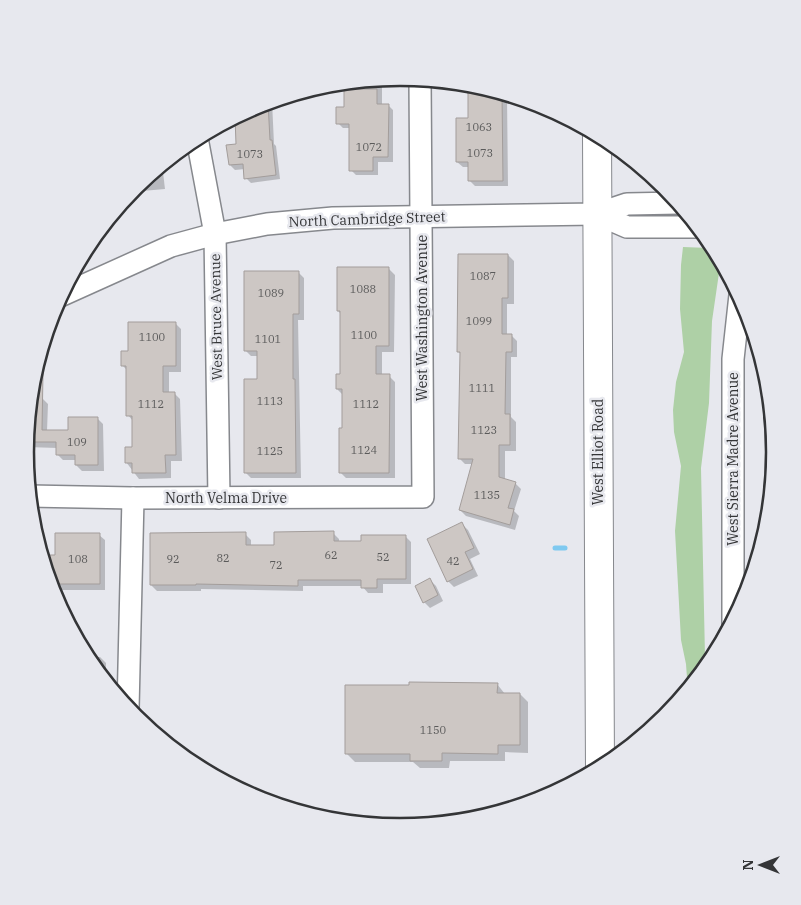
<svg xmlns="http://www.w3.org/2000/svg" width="801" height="905" font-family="'IBM Plex Serif',serif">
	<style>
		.green { fill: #aed0a6 }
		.shadow { fill: #0003 }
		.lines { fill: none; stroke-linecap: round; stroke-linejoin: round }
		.stream { stroke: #7fc9f0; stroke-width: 5 }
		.building { fill: #cdc7c4; stroke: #a39d9b }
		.minor-casing { stroke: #86888d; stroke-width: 24 }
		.major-casing { stroke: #86888d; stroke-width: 30 }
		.minor { stroke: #fff; stroke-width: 21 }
		.major { stroke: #fff; stroke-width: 28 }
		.labels { text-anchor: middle; stroke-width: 5; stroke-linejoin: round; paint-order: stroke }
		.number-label { font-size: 11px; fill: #5a5a5a }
		.street-label { font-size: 14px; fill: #343537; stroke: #e7e8ee }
		.rim { fill: none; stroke: #343537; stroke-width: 2.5 }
	</style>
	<rect width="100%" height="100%" fill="#e7e8ee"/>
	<polygon class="green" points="683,247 709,248 719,259 719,273 712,321 709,403 701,468 705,657 707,668 696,682 687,678 686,664 681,640 675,531 681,466 674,432 673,410 676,382 684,352 680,309 681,265"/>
	<g class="shadow">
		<polygon points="382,79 382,105 388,105 393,110 393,162 378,162 378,175 356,175 351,170 351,128 343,128 338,123 345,108 346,82"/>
		<polygon points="465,83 474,84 512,96 507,97 508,186 475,186 469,180 469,167 463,167 457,162 470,119 470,96 465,91"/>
		<polygon points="272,101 274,144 276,146 280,179 251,183 246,178 245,169 235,170 230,165 238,145 237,121 232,119 257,105"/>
		<polygon points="162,164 165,189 131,192 135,187"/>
		<polygon points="508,255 514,261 514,304 507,304 507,335 511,335 517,341 517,357 511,357 511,417 516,422 516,451 505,451 505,480 515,483 521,489 514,511 519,516 515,530 466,516 460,510 473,464 465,464 459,458 461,354 458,352"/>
		<polygon points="389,269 395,275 394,352 382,352 382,376 389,376 395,382 395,478 346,478 340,472 343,430 343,395 337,389 341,376 341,314 338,311"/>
		<polygon points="298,272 304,278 304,320 298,320 301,478 251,478 245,472 258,380 258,356 251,356 245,350"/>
		<polygon points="175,323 181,329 181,372 169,372 169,393 174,393 180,399 182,461 171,461 171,478 139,479 126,462 133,448 133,421 128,415 128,371 123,366 129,352"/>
		<polygon points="758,360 763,360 769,380 776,453 772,489 768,485 769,400 766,397 766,381 764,381 758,375"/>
		<polygon points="30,397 42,398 48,404 47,431 69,431 97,418 103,424 104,471 82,471 76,465 76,460 63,460 57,454 57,448 27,447 26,446"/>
		<polygon points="462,524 468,530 480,554 470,559 478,576 454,587 448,581"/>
		<polygon points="333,533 339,539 339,543 362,543 405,536 411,542 411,584 383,584 383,593 368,593 362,586 303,586 303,591 201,589 201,591 157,591 151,585 245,534 251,540 251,546 275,546"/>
		<polygon points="99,535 105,540 105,590 52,590 42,556 57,556"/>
		<polygon points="430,580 436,586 443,601 430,608 424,602"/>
		<polygon points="86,657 100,657 106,663 106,683"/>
		<polygon points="497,684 505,694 520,694 528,702 528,753 505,752 505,761 450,761 449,768 420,768 413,762 355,762 347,754"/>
	</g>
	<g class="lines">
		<polyline class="stream" points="555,548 565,548"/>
	</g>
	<g class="building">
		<polygon points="468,84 502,93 503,181 468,181 468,162 456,162 456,118 468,118"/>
		<polygon points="344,89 377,89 377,104 389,104 388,157 373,157 373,171 349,171 349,124 336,124 336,107 344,107"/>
		<polygon points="268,102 270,140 272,140 276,175 244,179 243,164 229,165 226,145 236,144 235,117 257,105"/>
		<polygon points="458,254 508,254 508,298 502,298 502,334 512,334 512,352 506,352 505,414 510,414 510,445 499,445 499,477 516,482 508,508 514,509 510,525 459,510 473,459 458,459 460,352 457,352"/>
		<polygon points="337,267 389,267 389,346 376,346 376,374 390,374 389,473 339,473 339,428 342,428 342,389 336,389 336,374 340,374 340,311 337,311"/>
		<polygon points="244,271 299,271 299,314 293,314 293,379 295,379 296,473 244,473 244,379 257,379 257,351 244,351"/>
		<polygon points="128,322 176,322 176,366 163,366 163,392 175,392 176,455 165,455 166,473 132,473 132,463 125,463 125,447 132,447 132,416 126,416 126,366 121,366 121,351 128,351"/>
		<polygon points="35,372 43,372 42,430 68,430 68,417 98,417 98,465 75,465 75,455 56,455 56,442 26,442 32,379"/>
		<polygon points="462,522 474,548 465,552 473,569 447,582 427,539"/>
		<polygon points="334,531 334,541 361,541 361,535 406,535 406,579 377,579 377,588 361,588 361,580 298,580 298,586 196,584 196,585 150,585 150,533 246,532 246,545 274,545 274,532"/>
		<polygon points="55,533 100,533 100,584 50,584 41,555 55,555"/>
		<polygon points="430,578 438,595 423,603 415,586"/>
		<polygon points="409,682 498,683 497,693 520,693 520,745 498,745 498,754 442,753 442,761 410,761 410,754 345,754 345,685 409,685"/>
	</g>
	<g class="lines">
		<defs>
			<g id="minor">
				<polyline points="197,138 215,234 219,498"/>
				<polyline points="597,214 627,227 699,227"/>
				<polyline points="60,296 171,246 215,234 267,224 333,218 597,214 627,204 679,203"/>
				<polyline points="29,496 133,498 423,497 420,79"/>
				<polyline points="733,624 733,359 740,295"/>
				<polyline points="128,709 133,498"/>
			</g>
			<polyline id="major" points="597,134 600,770"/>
		</defs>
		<use href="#minor" class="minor-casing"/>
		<use href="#major" class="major-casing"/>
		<use href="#minor" class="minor"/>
		<use href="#major" class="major"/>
	</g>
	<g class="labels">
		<g class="number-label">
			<text x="479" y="131">1063</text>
			<text x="369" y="151">1072</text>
			<text x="480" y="157">1073</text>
			<text x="250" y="158">1073</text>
			<text x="483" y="280">1087</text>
			<text x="363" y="293">1088</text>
			<text x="271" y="297">1089</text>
			<text x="479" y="325">1099</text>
			<text x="364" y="339">1100</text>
			<text x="152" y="341">1100</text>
			<text x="268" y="343">1101</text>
			<text x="482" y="392">1111</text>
			<text x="270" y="405">1113</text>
			<text x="151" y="408">1112</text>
			<text x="366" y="408">1112</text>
			<text x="484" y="434">1123</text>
			<text x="77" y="446">109</text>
			<text x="364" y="454">1124</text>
			<text x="270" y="455">1125</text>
			<text x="487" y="499">1135</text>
			<text x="331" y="559">62</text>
			<text x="383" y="561">52</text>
			<text x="223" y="562">82</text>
			<text x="78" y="563">108</text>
			<text x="173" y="563">92</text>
			<text x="453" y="565">42</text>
			<text x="276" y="569">72</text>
			<text x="433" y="734">1150</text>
		</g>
		<g class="street-label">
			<text transform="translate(367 219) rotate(-2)" y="5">North Cambridge Street</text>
			<text transform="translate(216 317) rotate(-91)" y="5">West Bruce Avenue</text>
			<text transform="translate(422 318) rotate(-90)" y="5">West Washington Avenue</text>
			<text transform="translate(598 452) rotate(-90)" y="5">West Elliot Road</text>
			<text transform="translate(733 459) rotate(-90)" y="5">West Sierra Madre Avenue</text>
			<text x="226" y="503">North Velma Drive</text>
		</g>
	</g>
	<path d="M0 0H801V905H0ZM34 452a366 366 0 1 1 732 0a366 366 0 1 1-732 0Z" fill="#e7e8ee" fill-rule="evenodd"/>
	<path class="rim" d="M34 452a366 366 0 1 1 732 0a366 366 0 1 1-732 0Z"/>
	<g transform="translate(761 865) rotate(270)" stroke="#e7e8ee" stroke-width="4" paint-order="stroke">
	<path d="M0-4L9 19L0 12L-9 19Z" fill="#343537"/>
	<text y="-8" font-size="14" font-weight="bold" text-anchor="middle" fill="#343537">N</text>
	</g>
</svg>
